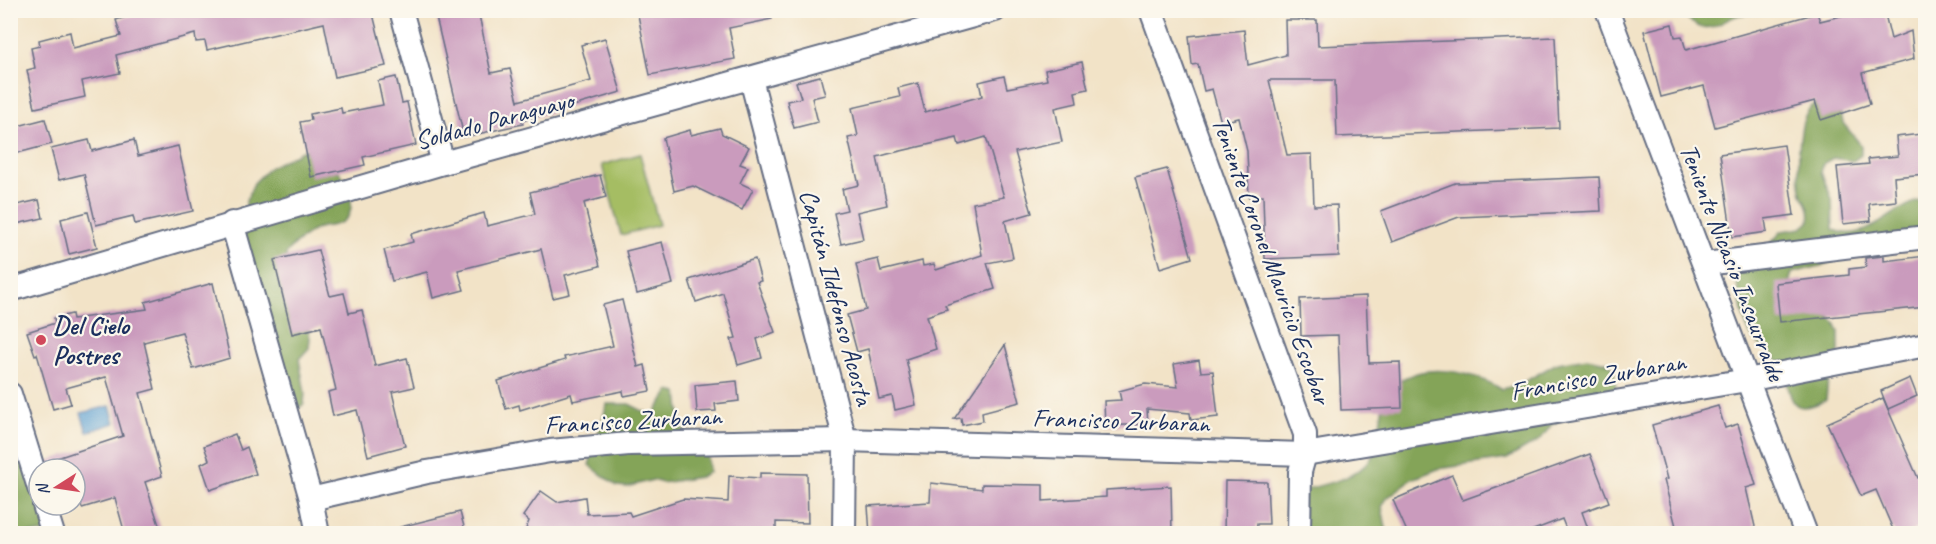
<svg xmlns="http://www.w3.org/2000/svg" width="1936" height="544" font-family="Caveat,sans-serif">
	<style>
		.green { fill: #a5bd63; stroke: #607660; stroke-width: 1.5 }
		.forest { fill: #84a459; stroke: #506a5c; stroke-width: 1.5 }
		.water { fill: #5ea1d2; stroke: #3c6898; stroke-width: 1.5 }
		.building { fill: #ca9bbd }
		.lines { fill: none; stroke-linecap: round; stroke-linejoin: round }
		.street-casing { stroke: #666e83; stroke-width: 26 }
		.street { stroke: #fff; stroke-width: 22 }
		.poi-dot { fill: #d1495b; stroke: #fbf7ec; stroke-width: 2 }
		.labels { text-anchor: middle; stroke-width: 4.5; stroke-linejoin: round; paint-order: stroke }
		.street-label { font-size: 26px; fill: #1b2f5e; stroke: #fbf7ec }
		.poi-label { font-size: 26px; font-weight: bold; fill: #1b2f5e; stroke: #fbf7ec; text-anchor: start }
	</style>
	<rect width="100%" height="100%" fill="#fbf7ec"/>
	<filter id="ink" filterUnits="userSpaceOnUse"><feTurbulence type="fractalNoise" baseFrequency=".0167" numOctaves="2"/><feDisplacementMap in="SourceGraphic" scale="12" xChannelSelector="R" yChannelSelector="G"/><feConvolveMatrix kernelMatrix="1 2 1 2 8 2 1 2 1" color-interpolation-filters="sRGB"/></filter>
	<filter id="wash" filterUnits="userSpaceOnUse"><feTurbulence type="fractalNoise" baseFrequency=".008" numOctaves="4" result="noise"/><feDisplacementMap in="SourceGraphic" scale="24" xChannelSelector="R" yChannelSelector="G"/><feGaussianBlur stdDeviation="1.35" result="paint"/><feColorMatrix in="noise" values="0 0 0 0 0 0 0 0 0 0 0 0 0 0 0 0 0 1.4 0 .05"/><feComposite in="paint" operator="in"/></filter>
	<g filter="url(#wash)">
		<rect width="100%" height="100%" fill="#f2e3c7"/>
		<polygon class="green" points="640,154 659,225 621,235 602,165"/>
		<g class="forest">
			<path d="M1645,11h132c-12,4 -25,1 -37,4 -14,3 -24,15 -39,12 -11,-2 -17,-15 -29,-15 -11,-1 -16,4 -27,-1z"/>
			<path d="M1826,99l15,14 2,10 18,22v10l-8,6 -20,-3 -9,5 -3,9 11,27 1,30c31,17 57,-20 85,-28l7,3v37l-58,7 -47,18 -28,7 -3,10 46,39 4,10v20l-11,27 -2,21c-44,22 -31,-12 -47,-37 -7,-12 -19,-16 -27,-26 -12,-17 -17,-65 -18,-86l35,-6 13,-14 20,-3 7,-6c2,-13 -1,-16 -6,-26 -7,-16 -6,-75 7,-88 4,-4 11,-7 16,-9z"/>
			<path d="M304,150h11c8,7 25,21 30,29 6,10 10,33 0,41 -10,8 -18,5 -26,8 -9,3 -28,18 -33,26l1,21 19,43 4,20 -1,10 -10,11 6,34 -1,11 -4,3 -5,1 -59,-176 10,-21v-10l8,-18 16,-16z"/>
			<path d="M1587,358l19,4 8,6 2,19 -4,10 -60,27 -12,16 -33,19 -69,10 -26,10 -25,19 -5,9 5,26 -103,1 13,-20 10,-25c21,-6 47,-10 62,-28 15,-19 7,-47 19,-66 22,-38 83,-25 113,-6l18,-4 38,-22z"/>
			<polygon points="669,391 678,393 682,429 708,454 709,472 700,477 662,483 653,480 627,487 617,486 589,465 607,404 629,404 653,416"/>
			<polygon points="27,444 53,533 14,533 11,521 11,449"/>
		</g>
		<polygon class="water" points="110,406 115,423 87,432 81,413"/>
		<g id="blocks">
			<g class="building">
				<polygon points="150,10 372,10 386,66 335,77 324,23 207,50 205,41 196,42 195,34 116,55 120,73 82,81 85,97 35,108 27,70 35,68 31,48 40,46 39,40 70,32 73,48 121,36 116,20"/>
				<polygon points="470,10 478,10 491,73 510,69 518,101 591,81 581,45 605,38 621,92 522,121 523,124 464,137 436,17"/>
				<polygon points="637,10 771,10 772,19 729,28 735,59 650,75"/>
				<polygon points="1865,10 1884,10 1891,39 1911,31 1914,59 1862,73 1870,104 1821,120 1815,101 1715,127 1704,86 1661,97 1644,31 1672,24 1675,37 1682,36 1686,50 1817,13 1820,21"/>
				<polygon points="1285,20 1317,20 1318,46 1555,37 1559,128 1337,137 1335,80 1269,80 1287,155 1312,154 1314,206 1337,205 1339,256 1265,259 1263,196 1249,197 1247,151 1239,118 1221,122 1212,89 1204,91 1198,64 1192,65 1189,36 1244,30 1248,65 1286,55"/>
				<polygon points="1082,62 1088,89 1075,92 1077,103 1055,108 1062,142 1015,152 1032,213 1005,221 1013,258 987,263 995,289 945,305 947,309 927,316 936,349 906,359 916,405 895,410 892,396 879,399 868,349 857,352 847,315 866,310 856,264 878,259 881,271 922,261 923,266 934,264 936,270 982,255 973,203 1004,197 986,137 959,145 957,138 888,154 877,157 887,205 857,212 863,239 841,244 834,213 847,210 842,189 859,185 848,138 858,136 852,108 900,97 898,88 918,83 925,112 982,96 979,82 1004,76 1007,88 1047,80 1045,70"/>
				<polygon points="820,76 825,95 812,98 818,122 794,128 787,101 801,98 796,82"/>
				<polygon points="396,77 402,103 407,102 416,145 363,157 365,165 311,177 300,122 311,120 310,114 341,108 342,113 383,105 378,81"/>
				<polygon points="45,119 52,144 10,155 10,128"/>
				<polygon points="720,128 722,134 749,147 740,164 748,167 740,183 753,189 742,210 693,186 674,191 663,138 690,130 691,135"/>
				<polygon points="1921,134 1925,174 1894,177 1896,201 1869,204 1871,221 1843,224 1837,167 1869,164 1868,159 1898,156 1896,137"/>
				<polygon points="89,140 92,151 134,140 138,156 178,146 193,211 135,224 133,216 96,225 84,174 59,180 51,149"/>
				<polygon points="1784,145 1794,215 1765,219 1767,232 1732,237 1720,154"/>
				<polygon points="1167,169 1192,258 1160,268 1135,177"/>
				<polygon points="600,175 606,197 584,203 600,266 565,275 570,294 553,298 541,249 458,270 464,290 433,298 427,272 392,281 384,250 413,242 411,234 484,213 487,226 535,214 530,192"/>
				<polygon points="1599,177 1601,211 1459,217 1392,242 1381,211 1455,183"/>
				<polygon points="39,200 43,218 16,224 12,206"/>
				<polygon points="88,212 97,247 69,254 61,219"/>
				<polygon points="662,242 673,284 637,294 626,251"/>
				<polygon points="318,250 330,296 344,293 349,313 362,310 375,366 407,358 414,387 392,392 405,446 368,456 357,410 333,416 328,392 336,390 321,327 292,334 274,260"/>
				<polygon points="1884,256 1884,261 1926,256 1926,307 1780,322 1776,283 1849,275 1849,269 1866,267 1865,258"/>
				<polygon points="755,259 761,281 757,282 775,332 757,339 762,358 738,365 731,339 736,338 723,293 696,302 689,280"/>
				<polygon points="213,283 230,358 193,369 182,332 144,342 155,389 140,393 162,476 145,482 162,534 125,534 115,498 82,508 75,486 75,469 47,469 45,462 123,436 106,377 66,388 71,404 53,409 37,354 35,355 27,332 55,323 54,318 72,314 73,319 147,309 145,302"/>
				<polygon points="1366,296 1369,363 1400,362 1402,408 1341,410 1338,335 1301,336 1300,299"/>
				<polygon points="622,300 638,367 645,365 650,391 624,396 623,391 573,401 571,394 520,410 519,405 506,409 498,381 565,360 564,357 613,346 603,305"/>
				<polygon points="1005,345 1020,402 982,412 983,421 962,425 961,418 954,419"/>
				<polygon points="1199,360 1201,372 1213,371 1218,417 1191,420 1190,413 1147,409 1148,424 1105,426 1104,401 1121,400 1119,391 1145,384 1178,387 1174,364"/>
				<polygon points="1910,378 1917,396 1888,409 1881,391"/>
				<polygon points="737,381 739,401 715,404 716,411 697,412 695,385"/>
				<polygon points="1883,398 1918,478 1926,474 1926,525 1905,534 1895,534 1876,490 1861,496 1827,423"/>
				<polygon points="1718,406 1725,428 1738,424 1756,485 1746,488 1756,531 1744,534 1678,534 1664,480 1667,479 1652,425"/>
				<polygon points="235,434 241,450 247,447 256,474 210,490 201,464 209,460 204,446"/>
				<polygon points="1590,454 1609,502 1582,512 1590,534 1568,534 1562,519 1523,534 1408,534 1393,500 1452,475 1463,500"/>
				<polygon points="760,473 807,474 808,523 776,522 776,534 524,534 529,521 523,516 541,491 557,502 585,497 587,514 629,512 631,516 683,499 728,502 729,476 760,478"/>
				<polygon points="1225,481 1267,482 1269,524 1257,524 1256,534 1224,534"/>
				<polygon points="931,483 982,489 982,484 1043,485 1043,501 1106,497 1106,490 1171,486 1172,534 870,534 868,506 930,502"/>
				<polygon points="460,512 466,534 401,534 400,527"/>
			</g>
		</g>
	</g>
	<g filter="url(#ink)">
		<use href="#blocks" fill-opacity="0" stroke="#666e83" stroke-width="1.5"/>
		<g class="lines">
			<defs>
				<g id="street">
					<polyline points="401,10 443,163"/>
					<polyline points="1151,10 1305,434 1305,454 1300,472 1299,534"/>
					<polyline points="1607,10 1806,534"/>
					<polyline points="751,79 845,440 844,534"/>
					<polyline points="232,223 311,499 318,534"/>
					<polyline points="1705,264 1926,237"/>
					<polyline points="10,290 443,163 995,10"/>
					<polyline points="10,394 39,488"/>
					<polyline points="311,499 427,472 550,451 629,444 845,440 1305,454 1747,380 1926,345"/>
					<polyline points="44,505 53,534"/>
				</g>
			</defs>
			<use href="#street" class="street-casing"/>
			<use href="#street" class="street"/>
		</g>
	</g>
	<circle class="poi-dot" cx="41" cy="340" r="6"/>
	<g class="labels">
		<g class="street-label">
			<text transform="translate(494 120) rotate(-15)" y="9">Soldado Paraguayo</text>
			<text transform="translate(1272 260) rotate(70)" y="9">Teniente Coronel Mauricio Escobar</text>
			<text transform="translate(1733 262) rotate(69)" y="9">Teniente Nicasio Insaurralde</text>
			<text transform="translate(837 297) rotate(75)" y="9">Capitán Ildefonso Acosta</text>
			<text transform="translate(1598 376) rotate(-10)" y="9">Francisco Zurbaran</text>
			<text transform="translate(633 420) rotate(-3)" y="9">Francisco Zurbaran</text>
			<text transform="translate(1121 420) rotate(2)" y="9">Francisco Zurbaran</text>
		</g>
		<g class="poi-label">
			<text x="53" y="334">Del Cielo<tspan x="53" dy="30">Postres</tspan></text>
		</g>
	</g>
	<rect width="1936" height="544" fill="none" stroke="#fbf7ec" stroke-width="36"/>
	<g transform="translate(57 487) rotate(258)"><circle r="28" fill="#fbf7ec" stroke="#a1a7b3" stroke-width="1.5"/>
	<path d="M0-4.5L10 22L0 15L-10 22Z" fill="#d1495b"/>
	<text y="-9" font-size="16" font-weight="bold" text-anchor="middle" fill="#1b2f5e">N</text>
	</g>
</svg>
